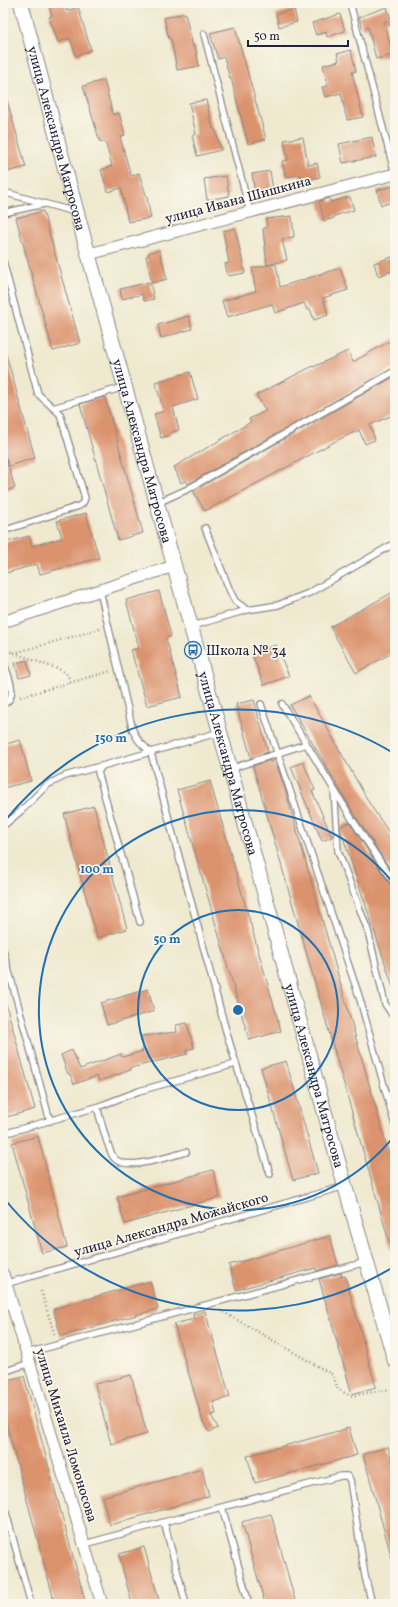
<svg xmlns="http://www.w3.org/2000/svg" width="398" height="1607" viewBox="0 0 398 1607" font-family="Vollkorn,serif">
<rect width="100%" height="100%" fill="#fbf7ec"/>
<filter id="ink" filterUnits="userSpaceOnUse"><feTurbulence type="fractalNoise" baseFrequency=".025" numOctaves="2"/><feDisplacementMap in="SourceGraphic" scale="8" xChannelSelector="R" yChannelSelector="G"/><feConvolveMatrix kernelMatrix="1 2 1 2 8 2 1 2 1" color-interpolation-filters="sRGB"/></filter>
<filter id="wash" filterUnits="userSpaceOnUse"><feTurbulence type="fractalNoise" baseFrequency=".012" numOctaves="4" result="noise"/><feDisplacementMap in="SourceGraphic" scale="16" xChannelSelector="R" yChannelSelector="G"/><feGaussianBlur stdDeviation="0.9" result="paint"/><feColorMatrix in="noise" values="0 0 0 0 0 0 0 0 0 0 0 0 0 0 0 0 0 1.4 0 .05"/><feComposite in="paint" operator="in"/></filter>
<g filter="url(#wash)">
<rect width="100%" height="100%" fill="#efe9cf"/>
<g id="blocks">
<path fill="#db936e" d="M 55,3 L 65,3 L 67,11 L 78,7 L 91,50 L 76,56 L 70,38 L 58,42 L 49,17 L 52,16 L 49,5 Z
M 387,7 L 391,20 L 384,22 L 393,55 L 376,59 L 368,27 L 363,29 L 359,17 Z
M 294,9 L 297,22 L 279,27 L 276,14 Z
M 185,13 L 193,47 L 195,46 L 199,66 L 177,70 L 171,39 L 169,39 L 164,18 Z
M 340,14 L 345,31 L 327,37 L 326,32 L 316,35 L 312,23 Z
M 235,27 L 266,139 L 248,144 L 231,78 L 230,79 L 224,57 L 218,59 L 210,33 Z
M 351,50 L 356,71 L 352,72 L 363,117 L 347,120 L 341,93 L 325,97 L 322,87 L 328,86 L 323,65 L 339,61 L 337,54 Z
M 104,80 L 113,115 L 119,113 L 125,135 L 120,137 L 131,176 L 139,173 L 147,198 L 151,218 L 128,222 L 121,188 L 108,192 L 101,170 L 112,166 L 105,141 L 100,142 L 83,86 Z
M 3,97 L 6,97 L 26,167 L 3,173 Z
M 206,100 L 213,129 L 215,129 L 221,150 L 197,156 L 192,135 L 196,134 L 189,103 Z
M 303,137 L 308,165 L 317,163 L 320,177 L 302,181 L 301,175 L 286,177 L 282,161 L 288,160 L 284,140 Z
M 372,137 L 376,157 L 343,163 L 339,144 Z
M 270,171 L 273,190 L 255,193 L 252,174 Z
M 226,176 L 229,196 L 207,200 L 204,179 Z
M 394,186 L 395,202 L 381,205 L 377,190 Z
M 350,197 L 354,210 L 334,216 L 334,218 L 324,221 L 319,201 L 329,198 L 330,202 Z
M 43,211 L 80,343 L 53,351 L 16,218 Z
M 292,216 L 294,237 L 282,239 L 287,260 L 267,265 L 263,229 L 267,227 L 266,219 Z
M 235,228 L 245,273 L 228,276 L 225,264 L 229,263 L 223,231 Z
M 159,250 L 167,279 L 152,283 L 146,256 L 149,255 L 148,253 Z
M 395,256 L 395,270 L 378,276 L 374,263 Z
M 276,264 L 280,287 L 340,268 L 348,290 L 323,298 L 328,315 L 314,320 L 310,309 L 307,310 L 304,303 L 275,313 L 272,304 L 227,317 L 222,301 L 256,291 L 252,268 Z
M 150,282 L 154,299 L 144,301 L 142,294 L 122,299 L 120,289 Z
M 189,316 L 192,329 L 161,338 L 158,325 Z
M 395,338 L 395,367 L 188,484 L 186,480 L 181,483 L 174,467 L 251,422 L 249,419 L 266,411 L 256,395 L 313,366 L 313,367 L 348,351 L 353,362 Z
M 6,354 L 35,458 L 8,466 L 3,447 L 3,355 Z
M 190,372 L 198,399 L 173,407 L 179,430 L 170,433 L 170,435 L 161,438 L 154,414 L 164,411 L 155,382 Z
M 395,376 L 395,414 L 370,425 L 375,440 L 365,444 L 359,430 L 336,441 L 205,511 L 193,491 Z
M 105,397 L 143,533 L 118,540 L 80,404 Z
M 3,458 L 6,458 L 15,488 L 3,492 Z
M 86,513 L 99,558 L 40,574 L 37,564 L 3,574 L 3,543 L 29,536 L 32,546 L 62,538 L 57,521 Z
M 159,591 L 171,636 L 166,638 L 182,697 L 147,706 L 131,650 L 139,648 L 126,600 Z
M 395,591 L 395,651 L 356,673 L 330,627 Z
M 276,645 L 289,676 L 264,685 L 252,654 Z
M 27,660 L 31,675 L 19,678 L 15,663 Z
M 309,696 L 371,806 L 395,841 L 395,876 L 356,817 L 290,705 Z
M 254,700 L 268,752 L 251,758 L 236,704 Z
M 20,740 L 31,781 L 3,788 L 3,745 Z
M 270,760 L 270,762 L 275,760 L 285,789 L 395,1175 L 395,1252 L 392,1252 L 253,766 Z
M 303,762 L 315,790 L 312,791 L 332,837 L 322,841 L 291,767 Z
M 210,781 L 281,1031 L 249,1040 L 177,790 Z
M 94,806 L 127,929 L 97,938 L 64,814 Z
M 349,822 L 391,886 L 395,888 L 395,987 L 393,987 L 341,831 L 341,826 Z
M 148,989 L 154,1011 L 107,1025 L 101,1003 Z
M 6,1004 L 35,1109 L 3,1118 L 3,1005 Z
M 187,1023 L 194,1048 L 186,1050 L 187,1054 L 130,1068 L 131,1070 L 99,1081 L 97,1076 L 74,1084 L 70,1074 L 68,1074 L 61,1055 L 72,1050 L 80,1069 L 121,1054 L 122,1057 L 143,1051 L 142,1036 L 177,1032 L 176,1025 Z
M 286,1061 L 318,1173 L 293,1180 L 261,1068 Z
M 38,1136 L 67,1247 L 42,1253 L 12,1143 Z
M 213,1170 L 220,1197 L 125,1224 L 117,1197 Z
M 330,1236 L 338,1265 L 317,1271 L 316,1268 L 236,1290 L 229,1265 Z
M 341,1273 L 342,1277 L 345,1276 L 376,1387 L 352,1394 L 319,1279 Z
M 150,1281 L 158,1309 L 61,1336 L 53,1309 Z
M 205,1311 L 230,1397 L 213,1402 L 216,1414 L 211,1415 L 218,1428 L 209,1432 L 203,1422 L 174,1324 L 194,1319 L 193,1315 Z
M 131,1375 L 147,1434 L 111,1444 L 95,1384 Z
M 24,1376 L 86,1604 L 55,1604 L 3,1411 L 3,1381 Z
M 349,1428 L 357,1455 L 255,1483 L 247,1456 Z
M 388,1447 L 395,1474 L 395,1558 L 392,1559 L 363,1454 Z
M 202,1469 L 209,1496 L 110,1525 L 102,1497 Z
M 271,1514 L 296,1604 L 265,1604 L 242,1522 Z
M 144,1547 L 160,1604 L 132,1604 L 119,1554 Z"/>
</g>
</g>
<g filter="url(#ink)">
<use href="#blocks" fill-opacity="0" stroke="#888685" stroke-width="1"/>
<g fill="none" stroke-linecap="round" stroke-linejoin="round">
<g stroke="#888685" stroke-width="8">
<path id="service" d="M 350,3 L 395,174
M 204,34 L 250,212
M 3,192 L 75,212
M 3,213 L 44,204
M 3,261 L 38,394 L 60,414 L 85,498 L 83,503 L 79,506 L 3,531
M 53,408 L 124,387
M 157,503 L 188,489 L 395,371
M 205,528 L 230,591 L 235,601 L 247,610
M 100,591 L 133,731 L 139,741 L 151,753 L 226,1031 L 270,1174
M 192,626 L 247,610 L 278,605 L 309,593 L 395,543
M 3,661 C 7,673 20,698 3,704
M 261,704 L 359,996 L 395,1125
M 282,704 L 352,819 L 395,884
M 230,769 L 306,744
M 334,789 L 338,851 L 368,931 L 385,1004 L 395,1019
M 3,826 L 21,811 L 47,785 L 65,776 L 101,766
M 140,922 L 98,772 L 102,766 L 220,732
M 3,950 L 50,1121
M 97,1107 C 101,1120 107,1148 114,1158 C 126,1172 171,1156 186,1152
M 3,1134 L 97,1107 L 139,1091 L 235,1064
M 5,1284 L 345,1186
M 27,1353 L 366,1262
M 3,1372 L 30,1363
M 3,1502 L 31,1604
M 222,1507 L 249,1604
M 164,1522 L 186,1604
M 85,1544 L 164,1522 L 341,1476 L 347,1476 L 350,1480 L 365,1576 L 372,1604"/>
</g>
<g stroke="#888685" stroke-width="13">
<path id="minor" d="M 89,254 L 395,174
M 3,622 L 174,566
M 3,1274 L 102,1604"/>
</g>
<g stroke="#888685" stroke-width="16">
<g id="tertiary">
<path id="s1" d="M 21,3 L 77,213 L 345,1186 L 395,1361"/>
</g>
</g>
<path stroke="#888685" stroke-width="2.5" stroke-dasharray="1 3" stroke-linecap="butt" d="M 3,649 L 61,670 L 68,675 L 70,682
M 14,653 L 100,629
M 20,697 L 111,671
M 41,1291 L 55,1336
M 220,1310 L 333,1375 L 338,1389 L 350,1396 L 390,1389"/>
<use href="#service" stroke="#fff" stroke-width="5.5"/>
<use href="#minor" stroke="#fff" stroke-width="11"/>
<use href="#tertiary" stroke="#fff" stroke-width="14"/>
</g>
</g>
<g fill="none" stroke="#1f6fb2" stroke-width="2">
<circle cx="238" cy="1010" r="100"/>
<path d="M395 1135A200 200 0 1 1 395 885"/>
<path d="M395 1266A300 300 0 0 1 3 1197M3 823A300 300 0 0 1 395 754"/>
</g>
<defs>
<g id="bus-ring" transform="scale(0.9)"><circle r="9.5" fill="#fbf7ec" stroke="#1f6fb2" stroke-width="1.5"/><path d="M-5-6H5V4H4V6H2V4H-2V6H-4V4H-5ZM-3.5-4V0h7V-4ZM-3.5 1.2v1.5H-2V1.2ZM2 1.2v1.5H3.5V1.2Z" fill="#1f6fb2"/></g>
</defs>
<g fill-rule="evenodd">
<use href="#bus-ring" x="193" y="650"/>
</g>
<g text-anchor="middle" stroke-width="3.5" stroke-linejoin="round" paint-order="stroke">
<g font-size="14" fill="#22223b" stroke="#fbf7ec">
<text dy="5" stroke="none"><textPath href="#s1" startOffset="140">улица Александра Матросова</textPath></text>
<text transform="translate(238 199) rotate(-15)" y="5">улица Ивана Шишкина</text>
<text dy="5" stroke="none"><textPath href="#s1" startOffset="464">улица Александра Матросова</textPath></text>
<text dy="5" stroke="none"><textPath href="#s1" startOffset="788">улица Александра Матросова</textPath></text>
<text dy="5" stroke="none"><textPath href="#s1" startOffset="1112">улица Александра Матросова</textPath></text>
<text transform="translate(171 1224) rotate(-16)" y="5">улица Александра Можайского</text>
<text transform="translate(67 1435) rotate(73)" y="5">улица Михаила Ломоносова</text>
</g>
<g font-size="14" fill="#22223b" stroke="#fbf7ec" text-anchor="start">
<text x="206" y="655">Школа № 34</text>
</g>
</g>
<circle cx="238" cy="1010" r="6" fill="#1f6fb2" stroke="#fbf7ec" stroke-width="2"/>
<g font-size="12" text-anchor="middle" font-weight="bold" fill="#1f6fb2" stroke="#fbf7ec" stroke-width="3.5" stroke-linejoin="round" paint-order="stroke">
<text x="111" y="742">150 m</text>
<text x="97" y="873">100 m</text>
<text x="167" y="943">50 m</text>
</g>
<rect width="398" height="1607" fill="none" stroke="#fbf7ec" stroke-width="16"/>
<path d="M248 40v6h100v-6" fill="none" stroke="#22223b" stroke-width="2"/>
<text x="254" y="40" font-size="12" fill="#22223b" stroke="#fbf7ec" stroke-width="3" paint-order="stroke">50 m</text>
</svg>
